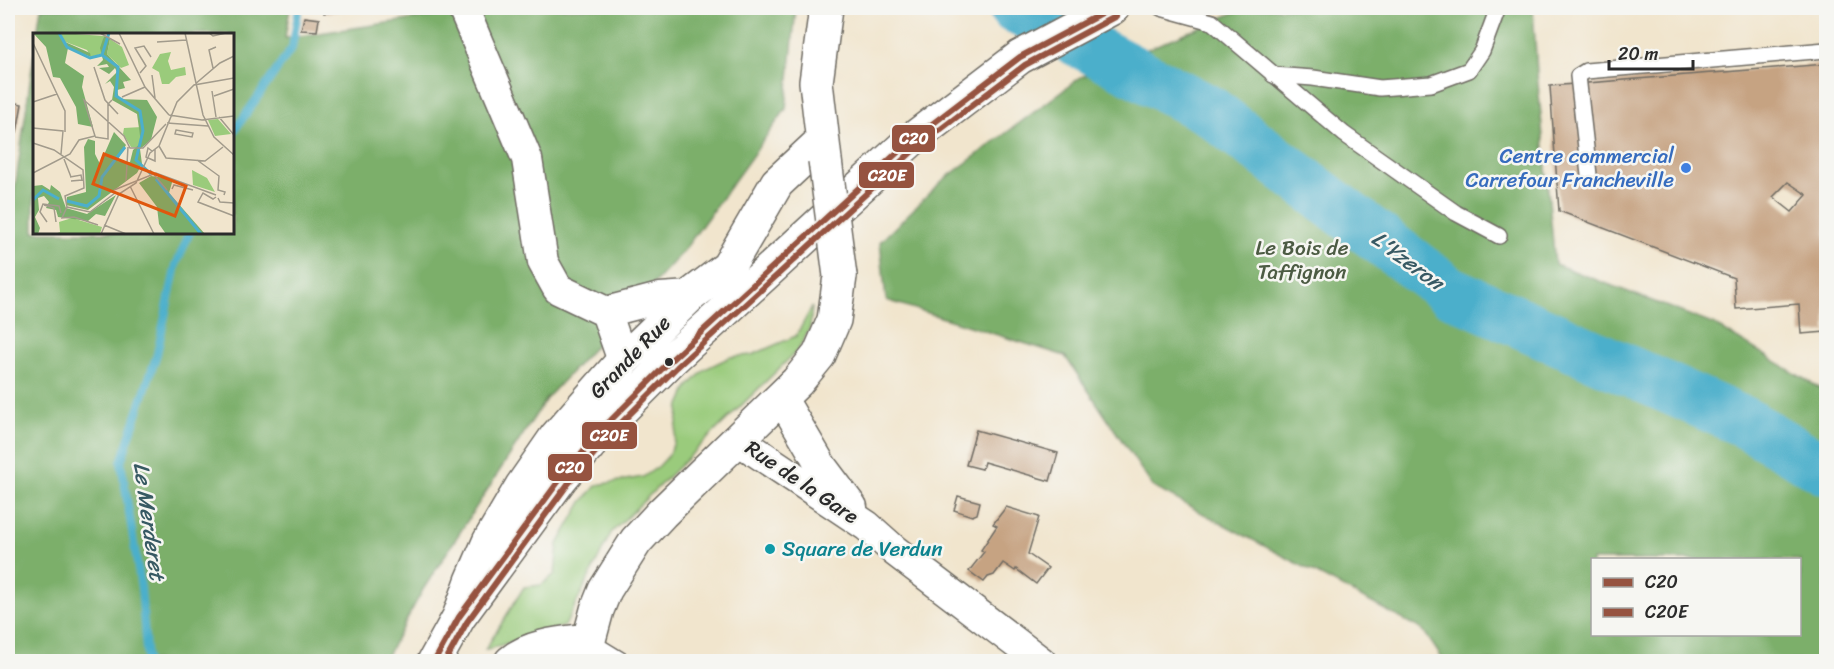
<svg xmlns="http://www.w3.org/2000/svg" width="1834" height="669" viewBox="0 0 1834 669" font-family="Sriracha,sans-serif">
<rect width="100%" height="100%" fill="#f6f6f2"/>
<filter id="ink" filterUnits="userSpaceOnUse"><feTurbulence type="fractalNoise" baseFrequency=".0167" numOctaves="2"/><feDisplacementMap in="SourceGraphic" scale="12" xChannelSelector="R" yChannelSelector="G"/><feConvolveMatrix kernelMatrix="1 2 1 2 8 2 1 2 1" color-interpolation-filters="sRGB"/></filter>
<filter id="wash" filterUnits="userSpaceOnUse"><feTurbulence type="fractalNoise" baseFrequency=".008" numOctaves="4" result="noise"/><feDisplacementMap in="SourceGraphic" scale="24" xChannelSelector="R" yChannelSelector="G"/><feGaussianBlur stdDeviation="1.35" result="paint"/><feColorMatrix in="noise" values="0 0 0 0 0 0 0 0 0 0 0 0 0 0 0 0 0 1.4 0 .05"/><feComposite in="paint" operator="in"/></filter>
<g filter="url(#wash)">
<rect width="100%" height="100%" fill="#f1e5cd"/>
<path fill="#9acb7b" stroke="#627b53" stroke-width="1.5" d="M 812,307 L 810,328 L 798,350 L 611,533 L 565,626 L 485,650 L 524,587 L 541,585 L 555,574 L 558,544 L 582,502 L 597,485 L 643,477 L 659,466 L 669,455 L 674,442 L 680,405 L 688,387 L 705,369 L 730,357 L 752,355 L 796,336 Z"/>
<path fill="#7baf6b" stroke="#536d4b" stroke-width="1.5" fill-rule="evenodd" d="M 41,8 L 290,8 L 285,38 L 490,8 L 796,8 L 786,109 L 682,253 L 546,399 L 424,588 L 384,661 L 8,661 L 8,237 L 34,54 L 34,232 L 232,232 L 232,34 L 37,34 Z
M 1245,8 L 1533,8 L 1537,73 L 1555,264 L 1715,325 L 1826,392 L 1826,661 L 1444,661 L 1423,630 L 1153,487 L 1065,356 L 886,300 L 880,242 L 942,181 L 1081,77 ZM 1592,560 L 1800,560 L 1800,634 L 1592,634 Z"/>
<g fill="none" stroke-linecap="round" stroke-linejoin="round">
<path stroke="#4cafcb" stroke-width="8" d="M 232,134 L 292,48 L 299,8
M 147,662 L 141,588 L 121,462 L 157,354 L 176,265 L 190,232"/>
<path stroke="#4cafcb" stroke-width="51" d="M 1014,8 L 1210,111 L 1449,291 L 1744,422 L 1826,470"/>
</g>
<g id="blocks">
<path fill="#c6a382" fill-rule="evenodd" d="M 324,8 L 355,8 L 355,9 L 324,13 Z
M 304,17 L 319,19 L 317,31 L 301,30 Z
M 1826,64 L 1826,332 L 1801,334 L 1799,304 L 1736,309 L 1734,278 L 1559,211 L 1550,86 ZM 1788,182 L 1807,195 L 1792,212 L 1773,197 Z
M 8,101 L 22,104 L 17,132 L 8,130 Z
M 976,430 L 1058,453 L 1050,481 L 984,462 L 982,469 L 966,465 Z
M 958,496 L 980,502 L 977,514 L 972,516 L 954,510 Z
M 1006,507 L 1039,517 L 1028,554 L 1048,568 L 1036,584 L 1016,569 L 1015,571 L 1003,563 L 994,575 L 988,577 L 984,582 L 969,571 L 984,552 L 981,550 L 997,526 L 993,524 Z"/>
</g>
</g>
<g filter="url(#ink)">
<use href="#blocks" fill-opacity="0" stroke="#706c64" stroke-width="1.5"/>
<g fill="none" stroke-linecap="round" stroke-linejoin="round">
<g stroke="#706c64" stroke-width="18">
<path id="service" d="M 1161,8 L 1212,22 L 1344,134 L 1456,213 L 1499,236
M 1273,75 L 1313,78 L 1380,88 L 1431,84 L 1469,70 L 1482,51 L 1498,8
M 1589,175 L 1578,76 L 1586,71 L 1826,50
M 588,640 L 624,662"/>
</g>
<g stroke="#706c64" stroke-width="33">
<path id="minor" d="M 463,8 L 527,159 L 543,262 L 558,289 L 606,312 L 660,298 L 690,296
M 606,312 L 623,361
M 781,397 L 822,467 L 852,507
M 737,439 L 867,526 L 895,551 L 1041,662"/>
</g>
<g stroke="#706c64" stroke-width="36">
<path id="tertiary" d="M 825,160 L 816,82 L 826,8
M 459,617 L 561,478 L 609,422 L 671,360 L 910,141 L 1020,57 L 1112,8
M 434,662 L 459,617 L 472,581 L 489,542 L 522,486 L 556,437 L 623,361 L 690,296 L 728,267 L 777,183 L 822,141
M 511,662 C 531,645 563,643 588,640
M 583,662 L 597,610 L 605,590 L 636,541 L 662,513 L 797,382 L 819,355 L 834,320 L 840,276"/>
</g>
<use href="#service" stroke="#fff" stroke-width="15"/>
<use href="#minor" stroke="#fff" stroke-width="30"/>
<use href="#tertiary" stroke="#fff" stroke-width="33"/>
<g stroke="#706c64" stroke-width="36" stroke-linecap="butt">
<path id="tertiary-bridge" d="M 825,160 L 840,276"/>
</g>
<use href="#tertiary-bridge" stroke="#fff" stroke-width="33"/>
<g stroke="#f6f6f2" stroke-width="10">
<path id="bus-1" d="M 434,662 L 459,617 L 561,478 L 609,422 L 671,360 L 910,141 L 1020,57 L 1112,8"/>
</g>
<g stroke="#f6f6f2" stroke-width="10">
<path id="bus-2" d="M 445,662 L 467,622 L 568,484 L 616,428 L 677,367 L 916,148 L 1025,65 L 1116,16"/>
</g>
<use href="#bus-1" stroke="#965340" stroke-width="6"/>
<use href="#bus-2" stroke="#965340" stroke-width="6"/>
</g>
</g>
<circle fill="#3f7fe0" stroke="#f6f6f2" stroke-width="2" cx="1686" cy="168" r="6"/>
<circle fill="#2b2b2b" stroke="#f6f6f2" stroke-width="2" cx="669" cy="362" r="5"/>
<circle fill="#0f9aa8" stroke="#f6f6f2" stroke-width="2" cx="770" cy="549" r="6"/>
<g text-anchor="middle" stroke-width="5" stroke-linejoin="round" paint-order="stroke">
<g font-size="21" fill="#366cbe" stroke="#f6f6f2" text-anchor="end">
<text x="1674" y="163">Centre commercial<tspan x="1674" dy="24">Carrefour Francheville</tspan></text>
</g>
<g font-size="21" fill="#4c5b43" stroke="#f6f6f2">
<text x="1302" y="255">Le Bois de<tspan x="1302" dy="24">Taffignon</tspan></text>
</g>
<g font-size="21" fill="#2b2b2b" stroke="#f6f6f2">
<text transform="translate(630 357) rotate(-46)" y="7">Grande Rue</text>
<text transform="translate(802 482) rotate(34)" y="7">Rue de la Gare</text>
</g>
<g font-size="21" fill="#0d838f" stroke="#f6f6f2" text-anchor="start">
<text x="782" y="556">Square de Verdun</text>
</g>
<g font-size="22" font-style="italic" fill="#375963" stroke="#f6f6f2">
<text transform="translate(1408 260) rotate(37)" y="8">L'Yzeron</text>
<text transform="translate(150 521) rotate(82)" y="8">Le Merderet</text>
</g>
</g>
<g transform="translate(33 33)">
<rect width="201" height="201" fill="#f1e5cd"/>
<path d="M 28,0 L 71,3 L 68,21 L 58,24 L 54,17 L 30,8 ZM 77,6 L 89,14 L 96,32 L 88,35 L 74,21 ZM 138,19 L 135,28 L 138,37 L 152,34 L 153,42 L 143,44 L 136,51 L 129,51 L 126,39 L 119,35 L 127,21 ZM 185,86 L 198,101 L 182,103 L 175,87 ZM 109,94 L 108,110 L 104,115 L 98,114 L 90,101 L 91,95 ZM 159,137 L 174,145 L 182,159 L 160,152 ZM 39,185 L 69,194 L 67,201 L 22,201 L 27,199 L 26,189 Z" fill="#9acb7b"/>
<path d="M 0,0 L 25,0 L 30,8 L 57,20 L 58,24 L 35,15 L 32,30 L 51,43 L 49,54 L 60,94 L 45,91 L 43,74 L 27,45 L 20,44 L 13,14 ZM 71,3 L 77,6 L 74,21 L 98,47 L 90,49 L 92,55 L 84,57 L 86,66 L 114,67 L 124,84 L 118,107 L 107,116 L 109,131 L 104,140 L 55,177 L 33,172 L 34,164 L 53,159 L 51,114 L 55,106 L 62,108 L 62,121 L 67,131 L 81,99 L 93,112 L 84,128 L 97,129 L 100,117 L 108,110 L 104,81 L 79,67 L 81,54 L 77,48 L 72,51 L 84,39 L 82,35 L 76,41 L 66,35 L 76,34 L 74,31 L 64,33 L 70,27 L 67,15 ZM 118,143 L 140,146 L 136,160 L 172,201 L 133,201 L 126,191 L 124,174 L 106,150 ZM 9,152 L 17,157 L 18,152 L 27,159 L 33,175 L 54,181 L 83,162 L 72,183 L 63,181 L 55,188 L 25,184 L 23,177 L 13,175 L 16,169 L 11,163 L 5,165 L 6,177 L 2,184 L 7,195 L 5,201 L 0,201 L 0,153 Z" fill="#7baf6b"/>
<path fill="none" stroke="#4cafcb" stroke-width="3" d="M 26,0 L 34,14 L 57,25 L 69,22 L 85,34 L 83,63 L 107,78 L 110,98 L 103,127 L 118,141M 69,22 L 76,0M 123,146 L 168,201M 0,167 L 10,157 L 26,166M 34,168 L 54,173 L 66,163 L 69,144 L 92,114"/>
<path fill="none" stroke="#a29b8c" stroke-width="1.5" d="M 67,0 L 87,11M 86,0 L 112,54 L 136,82M 152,0 L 170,82 L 181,104 L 201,122M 176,0 L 180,3 L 193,0M 124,9 L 153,7M 0,10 L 32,78 L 32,99M 61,34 L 72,67 L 85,81M 180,35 L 176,17 L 183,14M 107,40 L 113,33 L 102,15 L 111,13 L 118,24M 119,42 L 122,65M 161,52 L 187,30 L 201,23M 179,58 L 183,84M 181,63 L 201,56M 89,64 L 112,54M 0,69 L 24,61M 136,82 L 169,87 L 201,83M 186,84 L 201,102M 134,90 L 175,93M 0,95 L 30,98 L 28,121M 143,97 L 160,100 L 159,104 L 142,101 ZM 62,104 L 75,106 L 75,71 L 79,67M 0,110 L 21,117 L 50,137 L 51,155 L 32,163 L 34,174 L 57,179 L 82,160M 126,113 L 133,125 L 172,128 L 190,114M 119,118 L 115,115 L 113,124 L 122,128 L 122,116M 31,126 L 38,144M 164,127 L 186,143 L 185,157 L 192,159 L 191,162M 117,137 L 134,157M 0,140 L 37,121 L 46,107 L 62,103 L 51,67 L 91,103 L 97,115 L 110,115 L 133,91M 37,144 L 48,142 L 49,147 L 38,148M 93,148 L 95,114M 97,153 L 121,201M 139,156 L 141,152 L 160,157M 81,157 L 123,140 L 183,162M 183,164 L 180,166 L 170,160 L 165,169 L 201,183M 185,165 L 187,169 L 201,170M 11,172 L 21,175 L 23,189M 34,174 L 29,185 L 41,184 L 65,192M 14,189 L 7,179 L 10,171 L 26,173 L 28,180M 71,192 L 93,201M 68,201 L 86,161 L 103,150 L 117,120 L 126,113 L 144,69 L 161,52 L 201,45"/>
<path fill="#df570e" fill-opacity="0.15" stroke="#df570e" stroke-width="3" d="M 71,121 L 153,153 L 142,183 L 60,151 Z"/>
<rect width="201" height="201" fill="none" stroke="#2b2b2b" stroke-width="3"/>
</g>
<g stroke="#f6f6f2" stroke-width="2">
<rect x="891" y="124" width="45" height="29" rx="6" fill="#965340"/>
<rect x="858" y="161" width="57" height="28" rx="6" fill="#965340"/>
<rect x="581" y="421" width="57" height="29" rx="6" fill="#965340"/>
<rect x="547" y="453" width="46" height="29" rx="6" fill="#965340"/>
</g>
<g font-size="16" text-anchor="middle" font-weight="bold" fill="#fff">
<text x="914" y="144">C20</text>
<text x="887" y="181">C20E</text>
<text x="609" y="441">C20E</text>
<text x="570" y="473">C20</text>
</g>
<rect width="1834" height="669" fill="none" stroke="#f6f6f2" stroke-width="30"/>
<rect x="1591" y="558" width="210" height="78" fill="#f6f6f2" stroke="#a5a5a2" stroke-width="1.5"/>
<rect x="1603" y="578" width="30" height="9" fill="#965340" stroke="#a5a5a2" stroke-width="1.5"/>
<text x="1645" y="588" font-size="18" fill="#2b2b2b">C20</text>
<rect x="1603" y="608" width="30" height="9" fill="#965340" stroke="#a5a5a2" stroke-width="1.5"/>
<text x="1645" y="618" font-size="18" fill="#2b2b2b">C20E</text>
<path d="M1609 60v9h84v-9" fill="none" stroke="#2b2b2b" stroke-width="3"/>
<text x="1618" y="60" font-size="18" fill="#2b2b2b" stroke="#f6f6f2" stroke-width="4.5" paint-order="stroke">20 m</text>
</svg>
